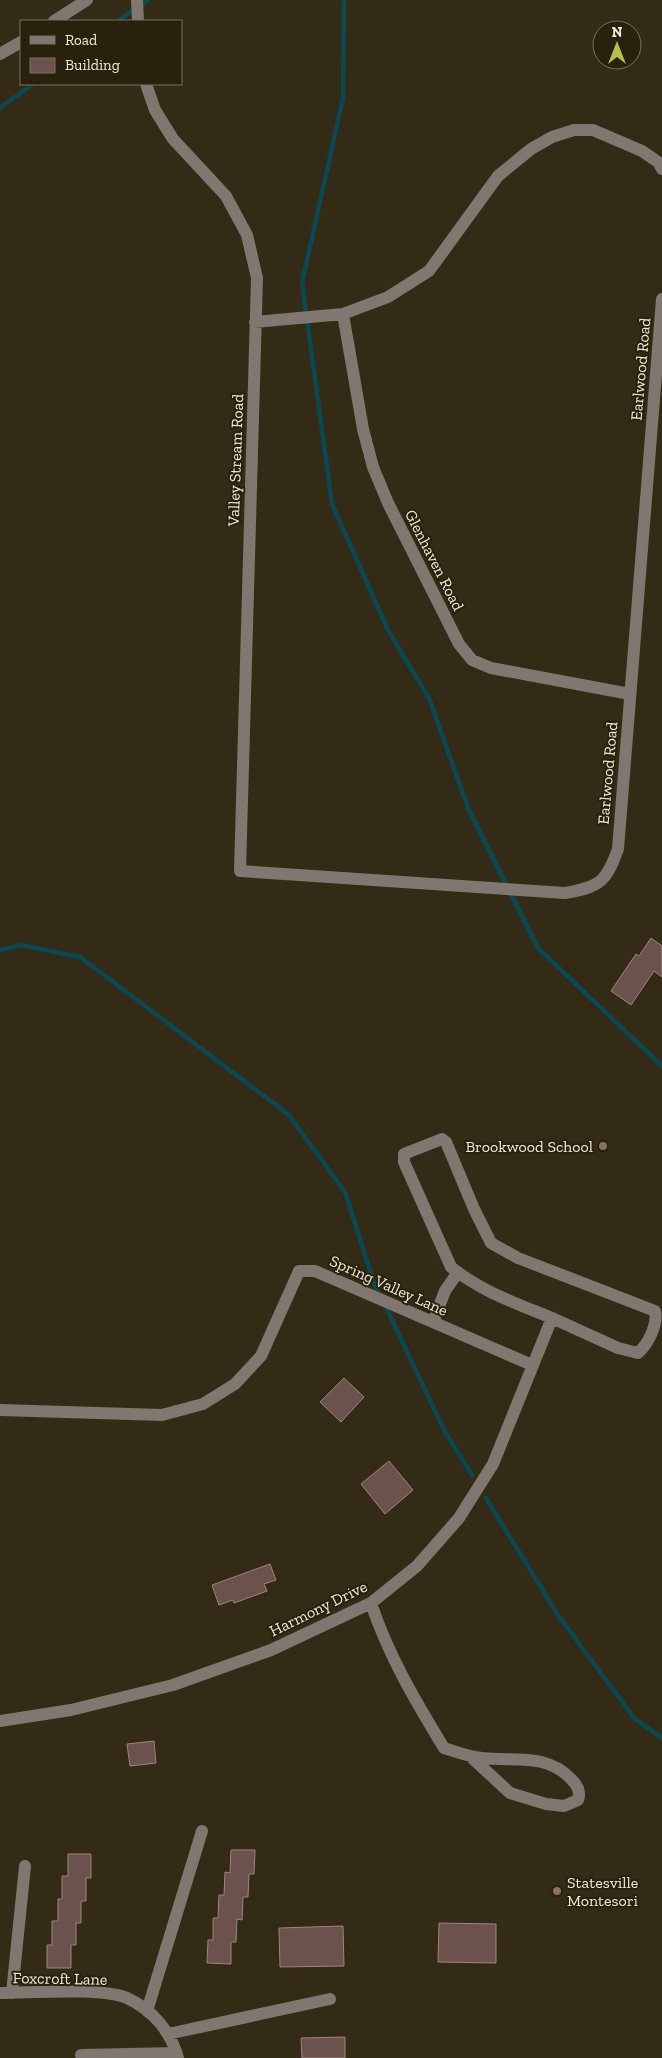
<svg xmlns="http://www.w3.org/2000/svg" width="662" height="2058" viewBox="0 0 662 2058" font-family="'Zilla Slab',serif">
<rect width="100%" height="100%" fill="#332b16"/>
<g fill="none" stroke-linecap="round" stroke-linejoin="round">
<path stroke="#0a4954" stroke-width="4.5" d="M 344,0 L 343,98 L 302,283 L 332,504 L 388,630 L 429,698 L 468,808 L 538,948 L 662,1066
M 118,21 L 148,0
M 0,108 L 33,84
M 0,950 L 21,945 L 80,957 L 288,1114 L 345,1192 L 374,1283 L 380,1296
M 384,1303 L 445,1432 L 472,1475
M 486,1498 L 558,1615 L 635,1719 L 662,1738"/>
</g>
<path fill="#6c524c" stroke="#a0847e" d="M 651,938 L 662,946 L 662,977 L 654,971 L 631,1005 L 611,991 L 636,954 L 639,956 Z
M 344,1378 L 364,1397 L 341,1422 L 320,1402 Z
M 389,1461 L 413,1490 L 385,1514 L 361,1484 Z
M 270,1564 L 276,1580 L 264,1584 L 267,1591 L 234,1603 L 233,1600 L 219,1605 L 212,1585 Z
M 154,1741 L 156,1763 L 130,1766 L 127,1744 Z
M 231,1850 L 255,1850 L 254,1874 L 249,1874 L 248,1897 L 243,1897 L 242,1920 L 237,1919 L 236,1942 L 231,1942 L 231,1964 L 207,1963 L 208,1940 L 213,1940 L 213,1918 L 218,1918 L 219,1895 L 224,1895 L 225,1872 L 230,1873 Z
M 68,1854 L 91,1854 L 91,1878 L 86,1878 L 86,1901 L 81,1901 L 81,1923 L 76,1923 L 76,1945 L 71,1945 L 71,1968 L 47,1968 L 47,1945 L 52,1945 L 52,1921 L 58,1921 L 58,1899 L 62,1899 L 62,1876 L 68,1876 Z
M 439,1923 L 496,1924 L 496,1963 L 438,1962 Z
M 343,1926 L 344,1966 L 280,1967 L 279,1928 Z
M 345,2037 L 345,2058 L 302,2058 L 301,2038 Z"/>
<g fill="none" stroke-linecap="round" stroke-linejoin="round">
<path stroke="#817670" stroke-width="12" d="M 137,0 L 138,21
M 54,21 L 87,0
M 0,54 L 21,42
M 146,84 L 155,110 L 173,139 L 226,196 L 247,235 L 257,278 L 240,871 L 565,893 C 600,887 606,882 618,849 L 662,299
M 343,314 L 363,429 L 373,467 L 388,503 L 459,644 L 472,660 L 491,668 L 630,694
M 255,322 L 343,314 L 388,297 L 429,271 L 498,176 L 531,149 L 552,137 L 574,130 L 593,130 L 642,151 L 658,162 L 662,169
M 433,1322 L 445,1291 L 458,1272
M 0,1410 L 162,1415 L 203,1404 L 235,1384 L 261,1356 L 299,1271 L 315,1271 L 532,1365
M 371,1603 C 388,1655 416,1702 444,1748 C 457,1752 469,1757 482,1758 C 513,1762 547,1752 572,1780 C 578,1786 581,1792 578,1800 L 564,1806 L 546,1804 L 510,1793 L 470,1756
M 0,1721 L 71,1710 L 173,1685 L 271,1650 L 371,1603 L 417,1566 L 459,1518 L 493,1464 L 552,1318 L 618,1348 L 638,1353 C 648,1344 658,1325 655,1311 L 518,1258 L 491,1243 L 474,1209 L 446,1142 L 442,1139 L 404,1154 L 404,1162 L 451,1267 C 480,1291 518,1304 552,1318
M 0,1993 C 31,1993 101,1987 127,1998 C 153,2010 171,2032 178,2058
M 12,1993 L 25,1866
M 147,2011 L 202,1831
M 168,2034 L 330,1999
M 81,2055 L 176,2053"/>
</g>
<g fill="#8d6e63" stroke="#29210c" stroke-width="2">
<circle cx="603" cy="1146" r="5"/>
<circle cx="557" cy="1891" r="5"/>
</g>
<g text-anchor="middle" stroke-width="4" stroke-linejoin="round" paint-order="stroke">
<g font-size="16" fill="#efeadd" stroke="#29210c">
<text transform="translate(640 369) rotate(-85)" y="6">Earlwood Road</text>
<text transform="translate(235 460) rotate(-88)" y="6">Valley Stream Road</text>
<text transform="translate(435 560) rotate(63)" y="6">Glenhaven Road</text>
<text transform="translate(607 773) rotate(-85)" y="6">Earlwood Road</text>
<text transform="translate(389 1285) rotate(24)" y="6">Spring Valley Lane</text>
<text transform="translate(318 1608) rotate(-26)" y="6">Harmony Drive</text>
<text transform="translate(60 1978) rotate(1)" y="6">Foxcroft Lane</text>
</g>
<g font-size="16" fill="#efeadd" stroke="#29210c" text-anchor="end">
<text x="593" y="1152">Brookwood School</text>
<text x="567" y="1888" text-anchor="start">Statesville<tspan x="567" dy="18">Montesori</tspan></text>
</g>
</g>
<rect x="20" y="20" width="162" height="65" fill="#29210c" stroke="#787160"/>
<rect x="30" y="36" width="25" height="8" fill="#817670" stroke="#787160"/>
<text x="65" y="45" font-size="15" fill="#efeadd">Road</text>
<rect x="30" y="58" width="25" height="15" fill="#6c524c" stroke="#787160"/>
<text x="65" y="70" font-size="15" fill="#efeadd">Building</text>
<g transform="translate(617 45)"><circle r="24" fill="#29210c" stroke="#787160"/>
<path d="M0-4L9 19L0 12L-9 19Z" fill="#b5c249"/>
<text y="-8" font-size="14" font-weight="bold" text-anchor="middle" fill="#efeadd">N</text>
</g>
</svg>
